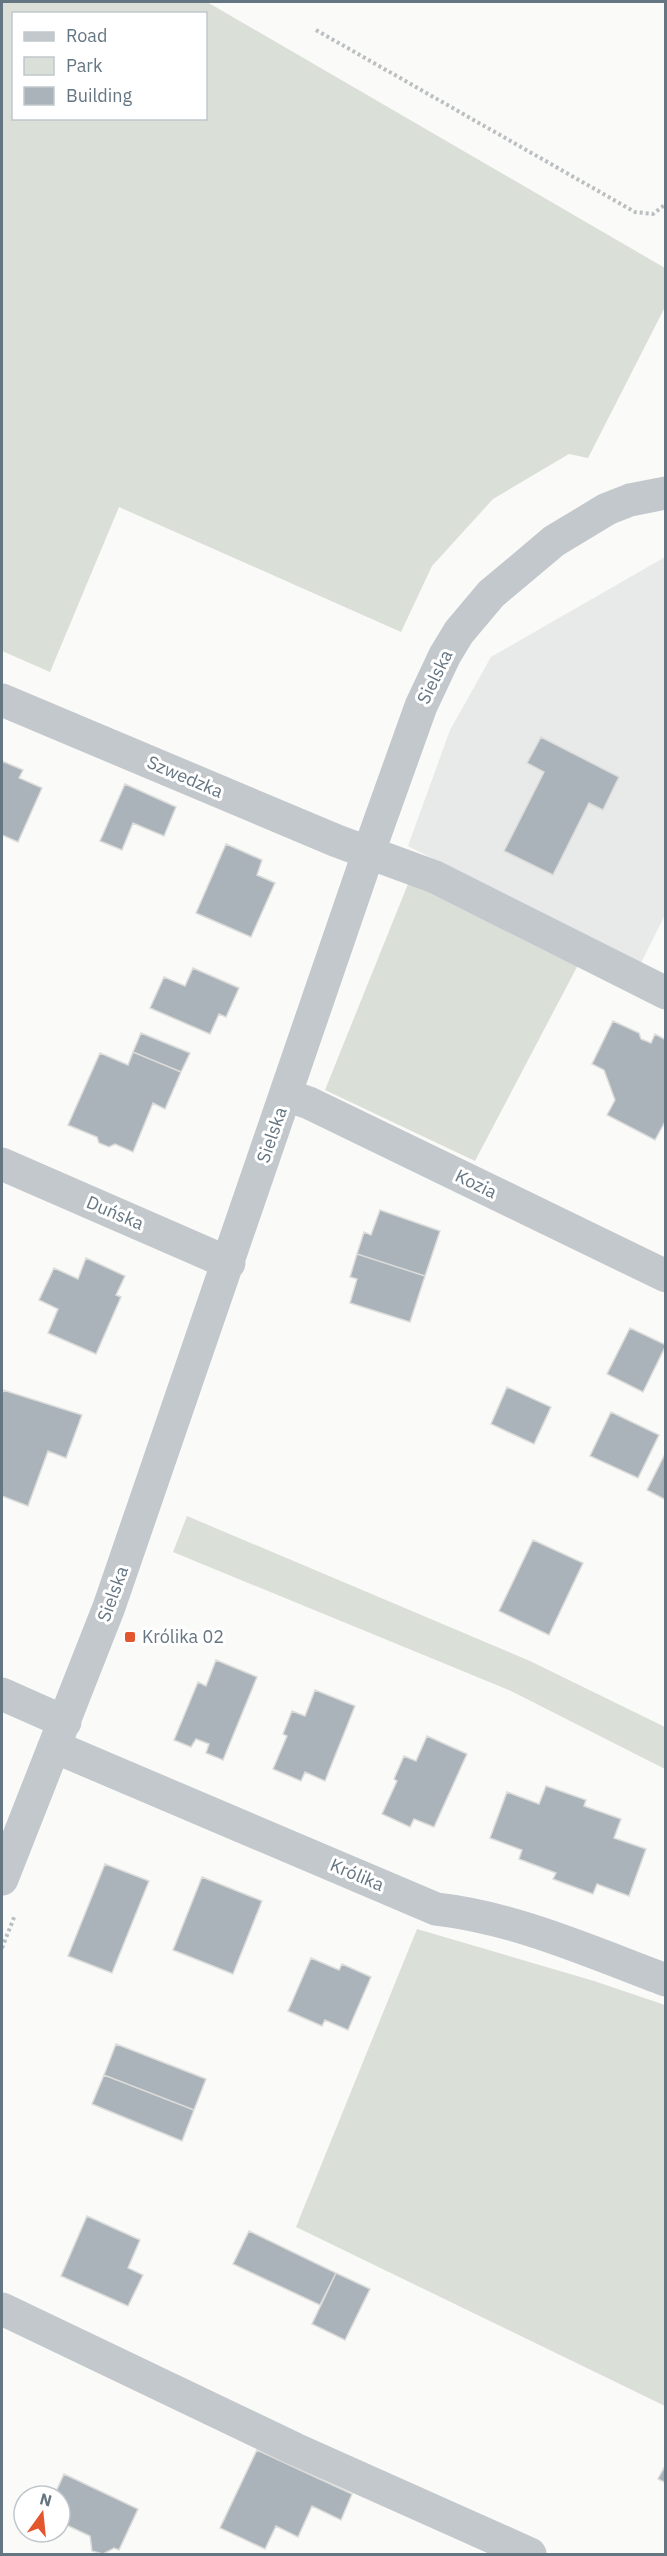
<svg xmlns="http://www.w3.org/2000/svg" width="667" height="2556" viewBox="0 0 667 2556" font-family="'IBM Plex Sans',sans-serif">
<rect width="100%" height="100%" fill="#fafaf8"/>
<path fill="#e8e9e9" d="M 665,557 L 665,915 L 640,965 L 408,846 L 450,730 L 491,657 Z"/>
<path fill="#dadfd7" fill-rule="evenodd" d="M 2,2 L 207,2 L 665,268 L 665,307 L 588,458 L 569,454 L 493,499 L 432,566 L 401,632 L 119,507 L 50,672 L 2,651 ZM 14,14 L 206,14 L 206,118 L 14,118 Z
M 408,884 L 426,887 L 578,965 L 475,1161 L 325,1090 Z
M 187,1516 L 530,1661 L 665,1727 L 665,1769 L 511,1691 L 173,1552 Z
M 417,1929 L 594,1981 L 665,2005 L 665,2406 L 296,2227 Z"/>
<path fill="#aab3b9" stroke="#dcdcda" stroke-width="1.5" d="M 541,737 L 619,777 L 603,810 L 589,803 L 553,875 L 504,851 L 544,772 L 527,763 Z
M 2,761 L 23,770 L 19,778 L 42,788 L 18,842 L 2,835 Z
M 125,784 L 176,807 L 164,836 L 133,823 L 122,850 L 100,841 Z
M 226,844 L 262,860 L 257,875 L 275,883 L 251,937 L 196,913 Z
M 193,968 L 239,988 L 226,1017 L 219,1014 L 210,1034 L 150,1008 L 164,977 L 185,986 Z
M 613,1021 L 639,1033 L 641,1039 L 651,1043 L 655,1034 L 666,1040 L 666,1120 L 655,1140 L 607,1115 L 615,1100 L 604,1070 L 592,1064 Z
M 141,1033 L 190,1053 L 181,1072 L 133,1052 Z
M 133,1052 L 181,1072 L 165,1109 L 153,1103 L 133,1152 L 115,1144 L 109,1147 L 99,1143 L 97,1137 L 68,1125 L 100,1053 L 128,1065 Z
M 380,1210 L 440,1231 L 425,1276 L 357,1254 L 364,1232 L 371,1235 Z
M 357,1254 L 425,1276 L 410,1322 L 350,1303 L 357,1279 L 350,1277 Z
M 86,1258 L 125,1276 L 116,1295 L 121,1297 L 96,1354 L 48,1333 L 58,1309 L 39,1300 L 54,1268 L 78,1279 Z
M 630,1328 L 666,1345 L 643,1392 L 607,1374 Z
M 507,1387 L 551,1407 L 534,1444 L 491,1424 Z
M 3,1390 L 82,1415 L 66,1458 L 48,1451 L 28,1506 L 2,1496 L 2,1395 Z
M 611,1412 L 659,1435 L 638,1478 L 590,1456 Z
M 664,1456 L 666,1456 L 666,1500 L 647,1490 Z
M 533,1540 L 583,1563 L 549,1635 L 499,1611 Z
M 216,1660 L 257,1677 L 223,1760 L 206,1753 L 209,1744 L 196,1739 L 191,1747 L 174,1740 L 198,1682 L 206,1686 Z
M 315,1690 L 355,1706 L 325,1781 L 305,1772 L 301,1781 L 273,1769 L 287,1736 L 283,1734 L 292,1711 L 305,1716 Z
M 427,1736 L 467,1754 L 434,1827 L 414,1819 L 410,1827 L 382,1814 L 397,1781 L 394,1779 L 404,1756 L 416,1761 Z
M 546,1786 L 586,1800 L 584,1806 L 621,1819 L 614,1838 L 646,1849 L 629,1896 L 597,1884 L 593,1894 L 553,1879 L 556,1873 L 519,1859 L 522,1850 L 490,1838 L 507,1792 L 539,1804 Z
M 105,1864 L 149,1881 L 112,1973 L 68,1956 Z
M 202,1877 L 262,1901 L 233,1974 L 173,1950 Z
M 311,1958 L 339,1970 L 342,1964 L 371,1977 L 348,2030 L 325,2020 L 322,2026 L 288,2011 Z
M 116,2044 L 206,2079 L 194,2110 L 104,2075 Z
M 104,2075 L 194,2110 L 182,2141 L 92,2104 Z
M 87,2216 L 140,2240 L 128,2268 L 143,2275 L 128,2306 L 61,2276 Z
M 249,2231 L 336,2273 L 320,2305 L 233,2264 Z
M 336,2273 L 370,2289 L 345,2340 L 312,2324 Z
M 257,2450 L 352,2494 L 341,2520 L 312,2506 L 298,2537 L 276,2526 L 265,2549 L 220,2528 Z
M 666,2464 L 666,2483 L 658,2479 Z
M 64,2474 L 138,2509 L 119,2550 L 114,2548 L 103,2554 L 92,2551 L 90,2536 L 60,2522 L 60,2496 L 54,2496 Z"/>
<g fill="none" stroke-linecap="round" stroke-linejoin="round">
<path stroke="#bbbfc2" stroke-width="4" stroke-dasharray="3 3" stroke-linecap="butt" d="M 316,30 L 635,212 L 653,214 L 666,204
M 2,1948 L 15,1915"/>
<path stroke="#c3c8cc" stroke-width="33" d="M 2,700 L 337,841 L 435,877 L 666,993
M 286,1095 L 309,1103 L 666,1276
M 2,1164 L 229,1263
M 2,1694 L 65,1722
M 55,1747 L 436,1909 C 516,1918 591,1952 666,1980
M 2,1879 L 109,1607 L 368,854 L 421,706 L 445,655 L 459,632 L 491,594 L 554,541 L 607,509 L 630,500 L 666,493
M 2,2309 L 295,2449 L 530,2554"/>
</g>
<rect fill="#e4572e" stroke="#fff" stroke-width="2" x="124" y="1631" width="12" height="12" rx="3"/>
<g text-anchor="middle" stroke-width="6" stroke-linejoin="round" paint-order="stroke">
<g font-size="18" fill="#657683" stroke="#fff">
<text transform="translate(435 677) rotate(-64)" y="6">Sielska</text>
<text transform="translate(185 777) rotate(23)" y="6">Szwedzka</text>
<text transform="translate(272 1135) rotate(-71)" y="6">Sielska</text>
<text transform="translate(476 1184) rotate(26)" y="6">Kozia</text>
<text transform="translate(115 1213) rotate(23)" y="6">Duńska</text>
<text transform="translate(113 1594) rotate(-70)" y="6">Sielska</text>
<text transform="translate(357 1875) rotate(23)" y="6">Królika</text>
</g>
<g font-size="18" fill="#657683" stroke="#fff" text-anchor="start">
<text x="142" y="1643">Królika 02</text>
</g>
</g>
<rect width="667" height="2556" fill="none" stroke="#657683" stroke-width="6"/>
<rect x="12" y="12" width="195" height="108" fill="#ffffff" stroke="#c1c8cd" stroke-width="1.5"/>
<rect x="24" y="32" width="30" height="9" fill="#c3c8cc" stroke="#c1c8cd" stroke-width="1.5"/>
<text x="66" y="42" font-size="18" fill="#657683">Road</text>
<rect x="24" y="57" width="30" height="18" fill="#dadfd7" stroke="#c1c8cd" stroke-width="1.5"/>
<text x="66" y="72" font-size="18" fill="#657683">Park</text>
<rect x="24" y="87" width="30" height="18" fill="#aab3b9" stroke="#c1c8cd" stroke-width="1.5"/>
<text x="66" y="102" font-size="18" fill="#657683">Building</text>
<g transform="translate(42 2514) rotate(15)"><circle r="28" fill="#ffffff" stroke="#c1c8cd" stroke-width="1.5"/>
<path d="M0-4.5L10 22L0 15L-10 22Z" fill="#e4572e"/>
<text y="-9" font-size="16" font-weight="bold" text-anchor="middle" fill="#657683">N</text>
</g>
</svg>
